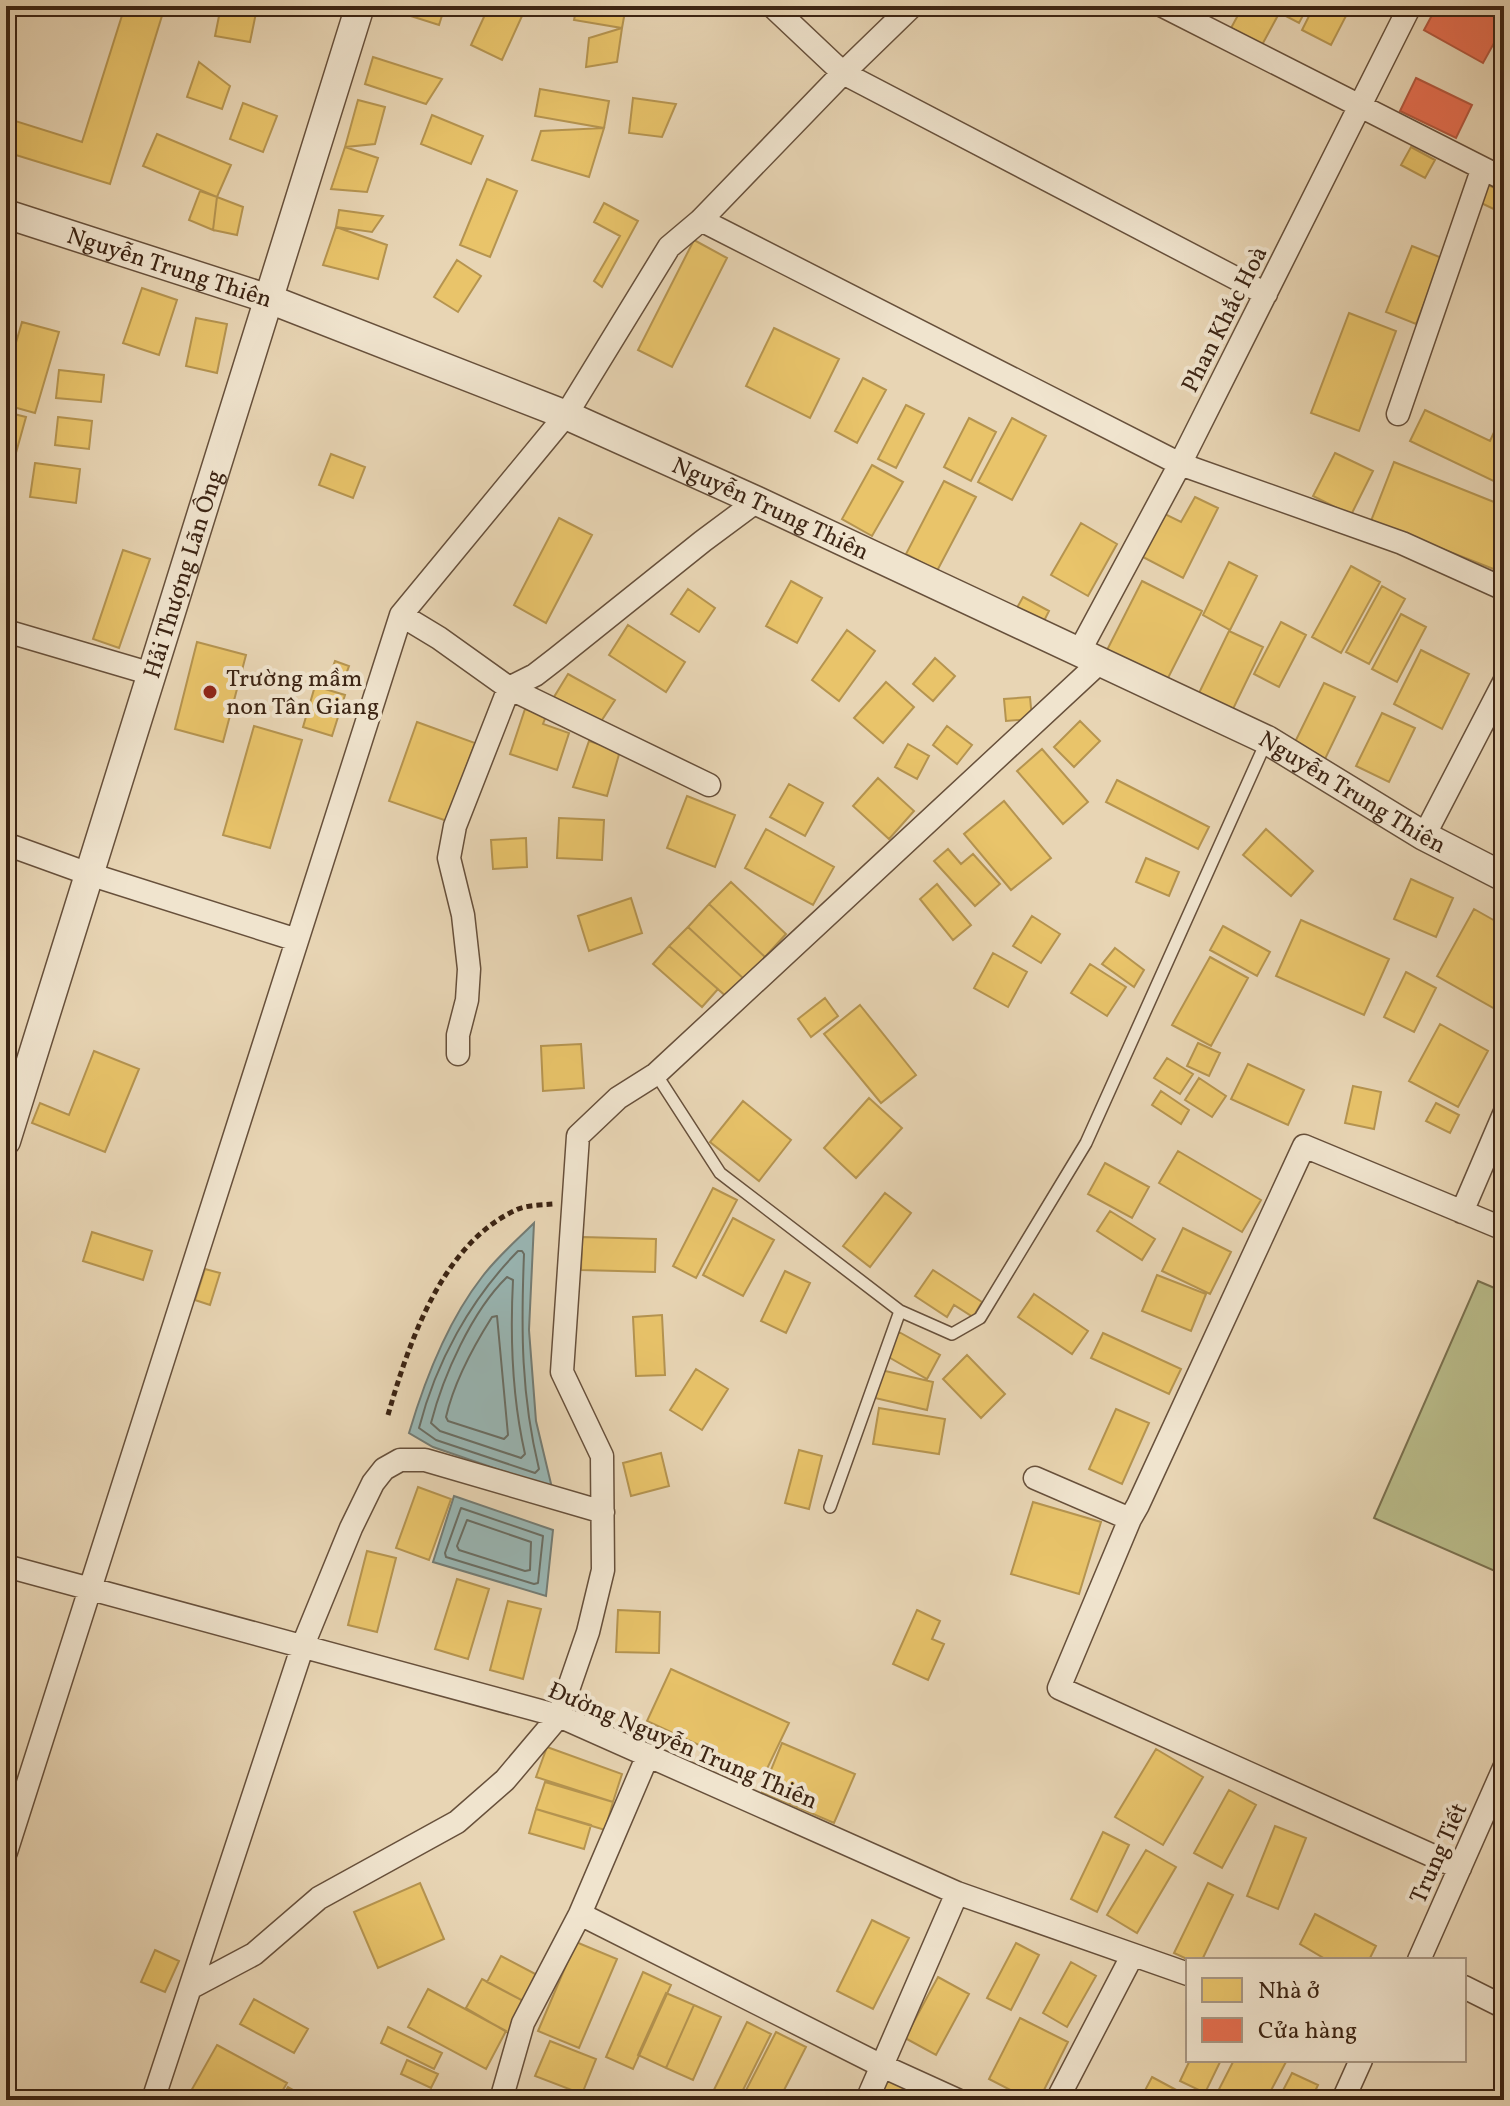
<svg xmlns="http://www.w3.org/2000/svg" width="1510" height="2106" viewBox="0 0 1510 2106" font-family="Vollkorn,serif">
<rect width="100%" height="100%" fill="#e8d5b4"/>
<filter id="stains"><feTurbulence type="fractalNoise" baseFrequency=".0025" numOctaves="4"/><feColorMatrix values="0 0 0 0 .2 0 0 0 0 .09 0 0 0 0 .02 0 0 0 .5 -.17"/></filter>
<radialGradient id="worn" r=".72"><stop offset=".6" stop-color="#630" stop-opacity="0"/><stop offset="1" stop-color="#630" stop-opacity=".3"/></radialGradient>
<path fill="#b9bc8a" stroke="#7a704e" stroke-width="2" d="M 1478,1281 L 1504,1292 L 1504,1575 L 1374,1518 Z"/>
<path fill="#99b7b5" stroke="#747c74" stroke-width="2" d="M 534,1223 L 529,1330 L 536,1421 L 552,1488 L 433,1447 L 409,1433 C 425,1379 447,1322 482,1277 C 497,1257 517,1240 534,1223 Z
M 454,1496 L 553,1530 L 546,1596 L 433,1562 Z"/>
<path fill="#e9c46a" stroke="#b59450" stroke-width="2" d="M 125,6 L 165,6 L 110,184 L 6,152 L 6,118 L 82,142 Z
M 221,6 L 257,8 L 250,42 L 215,36 Z
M 393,6 L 445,6 L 439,25 L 392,10 Z
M 489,6 L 500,6 L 522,16 L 502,60 L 471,45 Z
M 577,6 L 626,6 L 622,28 L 574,20 Z
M 1243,6 L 1283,6 L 1262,45 L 1231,28 Z
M 1287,6 L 1308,6 L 1299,23 L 1282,14 Z
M 1314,6 L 1332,6 L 1347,14 L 1331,45 L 1302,30 Z
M 622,28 L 617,62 L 586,67 L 589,38 Z
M 373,57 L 442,79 L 426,104 L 365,84 Z
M 199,62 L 230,86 L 222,109 L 187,97 Z
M 540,89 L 609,101 L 604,128 L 535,116 Z
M 633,98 L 676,104 L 662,137 L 629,133 Z
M 358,100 L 385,107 L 375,144 L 345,147 Z
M 243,103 L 277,116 L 263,152 L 230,139 Z
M 432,115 L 483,136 L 471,164 L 421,144 Z
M 604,128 L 589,177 L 532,160 L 541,131 Z
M 157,134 L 231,165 L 217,197 L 143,166 Z
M 345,147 L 378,158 L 367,192 L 331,189 Z
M 1411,147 L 1435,160 L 1425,178 L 1401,165 Z
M 487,179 L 517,191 L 490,257 L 460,245 Z
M 1488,185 L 1504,192 L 1502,213 L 1479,202 Z
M 200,191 L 217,197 L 213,230 L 189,220 Z
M 217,197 L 243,207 L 237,235 L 213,230 Z
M 604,203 L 638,221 L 602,287 L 594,281 L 620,236 L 594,222 Z
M 339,210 L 383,216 L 372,232 L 336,227 Z
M 336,227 L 387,245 L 378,279 L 323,265 Z
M 694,240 L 727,258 L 672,367 L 638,350 Z
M 1412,246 L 1442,258 L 1416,324 L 1386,312 Z
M 457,260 L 481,276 L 458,312 L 434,297 Z
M 142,288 L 177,300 L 159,355 L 123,343 Z
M 1349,313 L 1396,331 L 1359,431 L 1311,413 Z
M 196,318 L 227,324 L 217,373 L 186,366 Z
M 22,322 L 59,332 L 35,413 L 6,405 L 6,377 Z
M 774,328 L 839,359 L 810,418 L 746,386 Z
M 59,370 L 104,375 L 101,402 L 56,398 Z
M 863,378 L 886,390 L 857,443 L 835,431 Z
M 906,405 L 924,414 L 896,468 L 878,459 Z
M 1425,410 L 1490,441 L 1501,417 L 1504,418 L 1504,486 L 1410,441 Z
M 6,412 L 26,417 L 14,460 L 6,458 Z
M 58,417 L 92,421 L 89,449 L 55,445 Z
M 969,418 L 996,432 L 971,481 L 944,467 Z
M 1012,418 L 1046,436 L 1012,500 L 978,482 Z
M 1335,453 L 1373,471 L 1351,515 L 1313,496 Z
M 331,454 L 365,467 L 353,498 L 319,485 Z
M 6,458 L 14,460 L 6,487 Z
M 1394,462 L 1504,506 L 1504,549 L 1496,570 L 1371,521 Z
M 35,463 L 80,469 L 76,503 L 30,497 Z
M 872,465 L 903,482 L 872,536 L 842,519 Z
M 944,481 L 976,497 L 937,571 L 906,554 Z
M 1195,497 L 1218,508 L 1183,578 L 1141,556 L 1163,513 L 1181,522 Z
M 559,518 L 592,535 L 546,623 L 514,605 Z
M 1081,523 L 1117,544 L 1088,596 L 1051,575 Z
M 123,550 L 150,559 L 119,648 L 93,639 Z
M 1229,562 L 1257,576 L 1230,630 L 1203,615 Z
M 1351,566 L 1380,582 L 1341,653 L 1312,637 Z
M 791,581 L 822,598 L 797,643 L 766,626 Z
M 1142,581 L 1202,611 L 1167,680 L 1107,650 Z
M 1382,586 L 1405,599 L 1369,664 L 1346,652 Z
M 688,589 L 715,608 L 699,632 L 671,614 Z
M 1023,597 L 1049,611 L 1041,627 L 1014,613 Z
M 1401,614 L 1426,627 L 1397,682 L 1372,669 Z
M 1281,622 L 1306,635 L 1279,687 L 1254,674 Z
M 628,625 L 685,662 L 666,692 L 609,655 Z
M 847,630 L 875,651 L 839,701 L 812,680 Z
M 1229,631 L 1263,647 L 1233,709 L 1199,693 Z
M 197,642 L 246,655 L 223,742 L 175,729 Z
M 1421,650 L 1469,674 L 1442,729 L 1394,704 Z
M 935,658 L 955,676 L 933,701 L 913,684 Z
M 335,661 L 349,666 L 341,688 L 327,683 Z
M 568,674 L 615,700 L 600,723 L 554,697 Z
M 886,682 L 914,707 L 883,743 L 854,718 Z
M 1324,683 L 1355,697 L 1325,759 L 1294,744 Z
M 315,686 L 345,695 L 332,736 L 303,727 Z
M 1030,697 L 1032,719 L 1006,721 L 1004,699 Z
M 525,709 L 546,716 L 543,724 L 569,733 L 557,770 L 510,754 Z
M 1382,713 L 1415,728 L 1389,782 L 1356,766 Z
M 1080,721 L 1100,741 L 1074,767 L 1054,747 Z
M 417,722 L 475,743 L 447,821 L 389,801 Z
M 254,726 L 302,740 L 270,848 L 223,835 Z
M 947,726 L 972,745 L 957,764 L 933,745 Z
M 589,741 L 620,751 L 607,796 L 573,787 Z
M 908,744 L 929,756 L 917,779 L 895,767 Z
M 1042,749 L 1088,802 L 1063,824 L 1017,771 Z
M 878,778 L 914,811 L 889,839 L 853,806 Z
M 1117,780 L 1209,827 L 1198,849 L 1106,802 Z
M 789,784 L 823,803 L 805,836 L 770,817 Z
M 687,796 L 735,815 L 715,867 L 667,848 Z
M 1004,801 L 1051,858 L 1011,890 L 964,834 Z
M 559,818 L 604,820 L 602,860 L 557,858 Z
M 766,829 L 834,867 L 813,905 L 745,868 Z
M 1266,829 L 1313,871 L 1291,896 L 1243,855 Z
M 526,838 L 527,867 L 493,869 L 491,840 Z
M 948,849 L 961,864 L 973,854 L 1000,884 L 975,906 L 934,861 Z
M 1146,858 L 1179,872 L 1169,896 L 1136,882 Z
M 1411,879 L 1453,898 L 1436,937 L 1394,919 Z
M 731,882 L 786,934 L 765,957 L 709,904 Z
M 937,884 L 971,925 L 953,940 L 920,899 Z
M 631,898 L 642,933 L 589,951 L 578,916 Z
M 709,904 L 765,957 L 745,980 L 688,927 Z
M 1474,909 L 1504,926 L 1504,1014 L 1437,976 Z
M 1032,916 L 1060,934 L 1041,963 L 1013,946 Z
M 1301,920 L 1389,959 L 1364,1015 L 1276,976 Z
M 1223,926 L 1270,952 L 1257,976 L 1210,950 Z
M 688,927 L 745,980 L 728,998 L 669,946 Z
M 669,946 L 718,989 L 702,1007 L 653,964 Z
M 1115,948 L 1144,970 L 1134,987 L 1102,964 Z
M 993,953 L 1027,972 L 1008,1007 L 974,988 Z
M 1210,957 L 1248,978 L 1211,1046 L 1172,1025 Z
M 1090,964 L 1126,987 L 1107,1016 L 1071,993 Z
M 1406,972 L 1436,988 L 1414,1032 L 1384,1017 Z
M 825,998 L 838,1016 L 811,1037 L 798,1019 Z
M 860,1005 L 916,1075 L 881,1103 L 824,1034 Z
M 1440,1024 L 1488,1051 L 1458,1107 L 1409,1081 Z
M 1198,1043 L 1220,1053 L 1209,1076 L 1187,1066 Z
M 581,1044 L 584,1088 L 543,1091 L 541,1046 Z
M 94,1051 L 139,1069 L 105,1152 L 32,1123 L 40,1103 L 69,1115 Z
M 1167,1058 L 1193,1074 L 1180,1094 L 1154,1078 Z
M 1248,1064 L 1304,1090 L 1288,1125 L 1231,1099 Z
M 1199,1078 L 1226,1096 L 1212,1117 L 1185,1100 Z
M 1353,1086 L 1381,1092 L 1374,1129 L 1345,1123 Z
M 1161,1091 L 1189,1110 L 1181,1124 L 1152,1105 Z
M 869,1098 L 902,1128 L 856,1178 L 824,1148 Z
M 743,1101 L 791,1140 L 759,1181 L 710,1142 Z
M 1436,1103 L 1459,1115 L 1450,1133 L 1426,1121 Z
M 1178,1151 L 1261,1200 L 1242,1232 L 1159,1183 Z
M 1105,1163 L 1149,1187 L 1132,1218 L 1088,1194 Z
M 713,1188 L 737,1200 L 696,1278 L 673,1266 Z
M 885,1193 L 911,1213 L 870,1267 L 843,1246 Z
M 1110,1211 L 1155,1239 L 1142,1260 L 1097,1231 Z
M 733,1218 L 774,1240 L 743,1296 L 703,1275 Z
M 1183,1228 L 1231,1252 L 1210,1294 L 1162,1271 Z
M 92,1232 L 152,1251 L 143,1280 L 83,1261 Z
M 582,1237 L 656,1239 L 655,1272 L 581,1270 Z
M 205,1269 L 220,1273 L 210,1305 L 195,1300 Z
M 933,1270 L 982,1302 L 973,1317 L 954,1305 L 947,1317 L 915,1296 Z
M 785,1271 L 810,1283 L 786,1333 L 761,1321 Z
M 1157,1275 L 1206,1294 L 1191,1331 L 1142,1311 Z
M 1034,1294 L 1088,1331 L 1072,1354 L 1018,1317 Z
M 662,1315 L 665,1375 L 636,1376 L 633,1317 Z
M 899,1332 L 940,1355 L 927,1379 L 885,1355 Z
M 1103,1333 L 1181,1369 L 1169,1394 L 1091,1358 Z
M 967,1355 L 1005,1394 L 981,1418 L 943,1379 Z
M 696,1369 L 728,1389 L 702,1430 L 670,1410 Z
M 881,1370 L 933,1382 L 927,1410 L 875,1398 Z
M 879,1408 L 945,1419 L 939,1454 L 873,1444 Z
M 1116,1409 L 1149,1423 L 1122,1484 L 1089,1469 Z
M 799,1450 L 822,1456 L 809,1509 L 785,1503 Z
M 661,1453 L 669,1486 L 631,1496 L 623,1463 Z
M 418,1487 L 451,1499 L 429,1560 L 396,1548 Z
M 1033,1502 L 1101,1522 L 1079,1594 L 1011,1574 Z
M 6,1503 L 14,1505 L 6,1530 Z
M 367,1551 L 396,1558 L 377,1632 L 348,1625 Z
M 457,1579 L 489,1589 L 468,1659 L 435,1649 Z
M 508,1601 L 541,1609 L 523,1679 L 490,1670 Z
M 618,1610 L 660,1612 L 659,1653 L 616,1652 Z
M 917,1610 L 940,1621 L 932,1639 L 944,1644 L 928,1680 L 893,1664 Z
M 671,1669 L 789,1723 L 764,1775 L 647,1721 Z
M 782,1743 L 855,1774 L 834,1823 L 762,1792 Z
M 547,1747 L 622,1774 L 613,1802 L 536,1777 Z
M 1156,1749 L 1203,1777 L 1163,1845 L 1115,1817 Z
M 545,1782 L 613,1802 L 605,1830 L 536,1809 Z
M 1229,1790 L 1256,1805 L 1222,1868 L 1194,1853 Z
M 536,1809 L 591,1825 L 584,1849 L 529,1833 Z
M 1275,1826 L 1306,1838 L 1278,1909 L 1247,1896 Z
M 1103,1832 L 1129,1845 L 1097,1912 L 1071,1899 Z
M 1146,1850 L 1176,1867 L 1137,1933 L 1107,1915 Z
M 420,1883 L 444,1939 L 378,1968 L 354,1912 Z
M 1208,1883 L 1233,1895 L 1202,1960 L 1189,1960 L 1174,1953 Z
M 1315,1914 L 1376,1946 L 1369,1960 L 1327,1960 L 1300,1944 Z
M 872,1920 L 909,1938 L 873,2009 L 837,1991 Z
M 576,1942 L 617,1959 L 579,2048 L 538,2031 Z
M 1016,1943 L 1039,1955 L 1011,2010 L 987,1998 Z
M 155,1950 L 179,1961 L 165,1992 L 141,1982 Z
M 501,1956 L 541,1977 L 527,2003 L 487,1982 Z
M 1071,1962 L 1096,1976 L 1067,2027 L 1043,2013 Z
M 643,1972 L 671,1985 L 633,2069 L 606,2057 Z
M 938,1977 L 969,1994 L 936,2055 L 905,2038 Z
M 482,1979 L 527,2003 L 510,2034 L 466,2008 Z
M 428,1989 L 506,2031 L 486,2069 L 408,2027 Z
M 666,1993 L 694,2005 L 666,2068 L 638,2055 Z
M 254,1999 L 308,2029 L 294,2053 L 240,2024 Z
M 694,2005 L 721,2017 L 693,2080 L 666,2068 Z
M 1020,2018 L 1068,2042 L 1039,2100 L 1030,2100 L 989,2079 Z
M 747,2022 L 771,2034 L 738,2100 L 709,2100 Z
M 388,2027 L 442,2053 L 434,2069 L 381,2043 Z
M 776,2032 L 806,2047 L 779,2100 L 741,2100 Z
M 550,2041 L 596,2059 L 582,2094 L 535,2076 Z
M 217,2045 L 287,2083 L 277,2100 L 208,2100 L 191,2091 Z
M 407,2060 L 438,2074 L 431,2088 L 401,2074 Z
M 1190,2060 L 1221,2060 L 1205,2093 L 1180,2081 Z
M 1234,2060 L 1287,2060 L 1266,2100 L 1216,2100 L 1214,2099 Z
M 1292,2073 L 1318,2085 L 1311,2100 L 1278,2100 Z
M 1152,2077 L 1195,2100 L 1140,2100 Z
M 888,2078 L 914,2090 L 910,2100 L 879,2100 Z
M 288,2087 L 311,2100 L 280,2100 Z"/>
<path fill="#e76f51" stroke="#b4583e" stroke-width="2" d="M 1437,6 L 1504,6 L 1504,25 L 1483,63 L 1424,30 Z
M 1416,78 L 1472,105 L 1456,138 L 1400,111 Z"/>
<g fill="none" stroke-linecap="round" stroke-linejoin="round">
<path stroke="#6a6e64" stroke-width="2" d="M 518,1251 L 522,1251 L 524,1254 C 521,1330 521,1395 539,1469 L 535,1473 L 436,1440 L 419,1428 C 436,1362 470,1300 518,1251 Z
M 507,1277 L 513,1280 C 510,1338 512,1397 525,1454 L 521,1458 L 440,1431 L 431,1423 C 443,1376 472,1311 507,1277 Z
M 497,1316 L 508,1435 L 504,1439 L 448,1421 L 446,1417 C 454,1382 473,1347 492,1317 Z
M 461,1508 L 543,1536 L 538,1583 L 534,1584 L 446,1557 L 445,1553 Z
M 467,1520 L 531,1542 L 530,1570 L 525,1571 L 459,1550 L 457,1546 Z"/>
<g stroke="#67503b" stroke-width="14">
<path id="service" d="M 656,1074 L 720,1173 L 900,1311 L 952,1334 L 980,1318 L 1086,1143 L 1267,740
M 830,1507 L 900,1311"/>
</g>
<g stroke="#67503b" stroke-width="25">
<path id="minor" d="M 772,6 L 843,73 L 1266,294
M 1163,6 L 1504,179
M 701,220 L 1180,464 L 1402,543 L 1504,589
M 1398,414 L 1482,170
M 401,615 L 439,638 L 509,688 L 709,785
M 6,631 L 152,674
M 1079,652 L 1180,464 L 1410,6
M 1424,836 L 1504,682
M 6,844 L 89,874 L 297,940
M 458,1054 L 458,1035 L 467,1000 L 469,969 L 463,915 L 449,858 L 455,826 L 509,688 L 535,675 L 557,658 L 703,541 L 757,501
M 1462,1212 L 1504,1114
M 1035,1478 L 1130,1519
M 6,1566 L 559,1716 L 957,1893 L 1188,1974
M 6,1852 L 401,615 L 566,415 L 669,247 L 701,220 L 843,73 L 912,6
M 1460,1868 L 1059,1688 L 1130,1519 L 1138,1505 L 1304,1146 L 1504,1229
M 580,1914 L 880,2065 L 957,2100
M 1419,1960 L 1504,1768
M 1464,1987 L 1504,2007
M 190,1988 L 254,1954 L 319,1898 L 457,1822 L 505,1780 L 559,1716 L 588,1632 L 603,1570 L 602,1456 L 562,1372 L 578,1136 L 618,1098 L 656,1074 L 1100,662
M 153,2100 L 303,1645 L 351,1528 L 373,1483 L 384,1469 L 400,1460 L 425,1460 L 603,1512
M 501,2100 L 523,2023 L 580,1914 L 648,1755
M 867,2100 L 957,1893
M 1057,2100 L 1132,1956
M 1343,2100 L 1361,2060"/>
</g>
<g stroke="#67503b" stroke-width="31">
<g id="tertiary">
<path id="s1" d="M 6,214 L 269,299 L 566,415 L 757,501 L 1267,740 L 1424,836 L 1504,877"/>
<path id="s2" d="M 6,1141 L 360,6"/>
</g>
</g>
<path stroke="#3c2413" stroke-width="5" stroke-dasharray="6 4" stroke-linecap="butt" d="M 388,1415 C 409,1342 442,1244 516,1210 C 526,1205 541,1205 553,1204"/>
<use href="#service" stroke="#f0e4ce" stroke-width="11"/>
<use href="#minor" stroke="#f0e4ce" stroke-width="22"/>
<use href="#tertiary" stroke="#f0e4ce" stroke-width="28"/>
</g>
<circle fill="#8f2418" stroke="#f0e4ce" stroke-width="3" cx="210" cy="692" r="8"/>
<g text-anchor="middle" stroke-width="8" stroke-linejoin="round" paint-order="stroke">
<g font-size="24" fill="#3c2413" stroke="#f0e4ce">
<text dy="8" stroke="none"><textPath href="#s1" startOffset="172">Nguyễn Trung Thiên</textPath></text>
<text transform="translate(1224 319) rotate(-63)" y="8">Phan Khắc Hoà</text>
<text dy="8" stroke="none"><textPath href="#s1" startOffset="820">Nguyễn Trung Thiên</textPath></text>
<text dy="8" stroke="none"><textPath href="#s2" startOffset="594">Hải Thượng Lãn Ông</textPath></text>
<text dy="8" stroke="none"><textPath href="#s1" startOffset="1468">Nguyễn Trung Thiên</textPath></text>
<text transform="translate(683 1745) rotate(23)" y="8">Đường Nguyễn Trung Thiên</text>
<text transform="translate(1438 1853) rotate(-66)" y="8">Trung Tiết</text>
</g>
<g font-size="24" fill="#3c2413" stroke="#f0e4ce" text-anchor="start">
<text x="226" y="686">Trường mầm<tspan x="226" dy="28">non Tân Giang</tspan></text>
</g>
</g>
<rect width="1510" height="2106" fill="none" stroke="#e8d5b4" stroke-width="32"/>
<rect x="8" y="8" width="1494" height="2090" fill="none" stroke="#3c2413" stroke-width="4"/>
<rect x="16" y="16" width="1478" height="2074" fill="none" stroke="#3c2413" stroke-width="2"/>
<rect x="1186" y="1958" width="280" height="104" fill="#f0e4ce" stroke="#a89783" stroke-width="2"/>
<rect x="1202" y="1978" width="40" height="24" fill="#e9c46a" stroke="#a89783" stroke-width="2"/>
<text x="1258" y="1998" font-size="24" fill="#3c2413">Nhà ở</text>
<rect x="1202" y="2018" width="40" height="24" fill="#e76f51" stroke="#a89783" stroke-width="2"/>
<text x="1258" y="2038" font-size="24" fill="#3c2413">Cửa hàng</text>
<rect width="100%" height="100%" filter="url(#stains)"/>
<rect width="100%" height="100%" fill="url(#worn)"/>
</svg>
